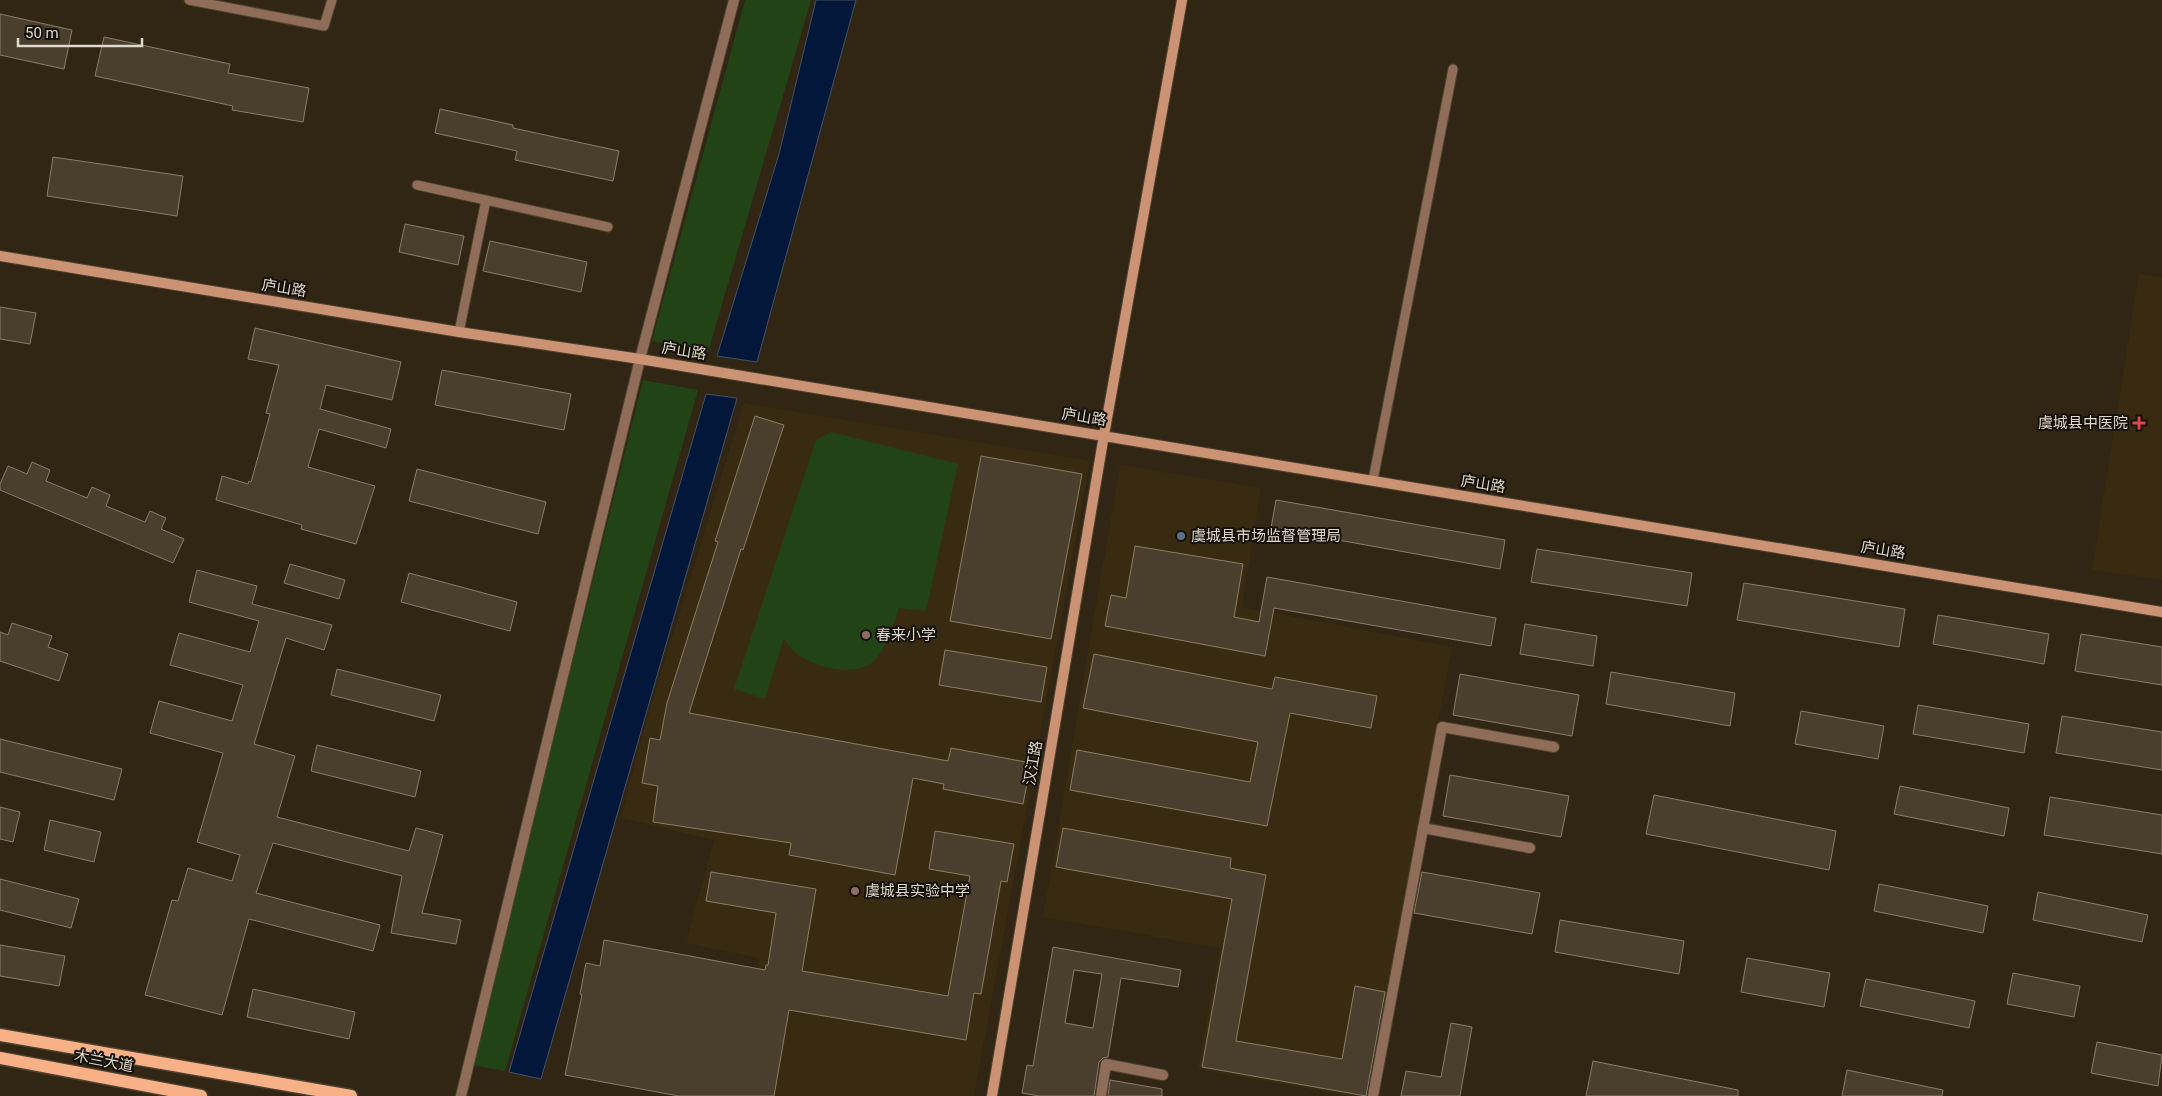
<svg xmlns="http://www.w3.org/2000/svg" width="2162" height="1096" viewBox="0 0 2162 1096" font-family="Roboto,'Noto Sans SC',sans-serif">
<rect width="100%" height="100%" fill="#312614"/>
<path fill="#392b12" d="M 2139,274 L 2162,277 L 2162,580 L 2092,570 Z
M 744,403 L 1090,461 L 974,1096 L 739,1096 L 759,958 L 686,943 L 714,840 L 621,818 L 644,729 Z
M 1120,465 L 1261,488 L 1242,607 L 1452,647 L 1405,897 L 1371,1096 L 1350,1096 L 1198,1069 L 1220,948 L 1043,917 Z"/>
<path fill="#224315" d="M 745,0 L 811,0 L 708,352 L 652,341 Z
M 643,380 L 698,390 L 505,1071 L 472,1065 Z
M 831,432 L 958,464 L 926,611 L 899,608 C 893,625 888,645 875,660 C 854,682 794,664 784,638 L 765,699 L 734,689 L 816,440 Z"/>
<path fill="#021739" stroke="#445165" d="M 816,0 L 856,0 L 757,362 L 717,356 L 779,154 Z
M 706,394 L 737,398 L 541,1079 L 509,1072 Z"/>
<path fill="#4a3f2c" stroke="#8a7d69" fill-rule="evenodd" d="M 0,14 L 72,30 L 64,69 L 0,55 Z
M 104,37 L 230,64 L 228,73 L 309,88 L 303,122 L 232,110 L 233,106 L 95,76 Z
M 440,109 L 513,125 L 513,128 L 619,151 L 613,181 L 515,160 L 517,151 L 435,133 Z
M 53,157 L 183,176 L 177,216 L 47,196 Z
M 405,224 L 464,236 L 458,265 L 399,252 Z
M 490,241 L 587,262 L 581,292 L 483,271 Z
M 0,307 L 36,313 L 30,344 L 0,339 Z
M 255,328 L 401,362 L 392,400 L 326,385 L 320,409 L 391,429 L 386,448 L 319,429 L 308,467 L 375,486 L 356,544 L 301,529 L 302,525 L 216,500 L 222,476 L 248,484 L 249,481 L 251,482 L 270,414 L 266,413 L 279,365 L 248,359 Z
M 442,370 L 571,394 L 564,430 L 435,405 Z
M 755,416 L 784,425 L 743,550 L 741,549 L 689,713 L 948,761 L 951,748 L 1031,763 L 1023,804 L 943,789 L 944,784 L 913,778 L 895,875 L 789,855 L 791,843 L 653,822 L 658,786 L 642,783 L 650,738 L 660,740 L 667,703 L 718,542 L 715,541 Z
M 981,456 L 1082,474 L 1051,639 L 950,621 Z
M 32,462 L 50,470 L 46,481 L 87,498 L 92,487 L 110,495 L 106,506 L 145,522 L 150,511 L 166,518 L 161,529 L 184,539 L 173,563 L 0,490 L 0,484 L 8,466 L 27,474 Z
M 417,469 L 546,502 L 538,534 L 409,501 Z
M 1276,500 L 1505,540 L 1500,569 L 1271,528 Z
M 1135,546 L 1243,564 L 1234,617 L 1259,622 L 1267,577 L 1496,618 L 1491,646 L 1274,608 L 1265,656 L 1105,626 L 1111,595 L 1126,598 Z
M 1537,549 L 1692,573 L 1687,606 L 1531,582 Z
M 290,564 L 345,580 L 339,599 L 284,583 Z
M 197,570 L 257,586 L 252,604 L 332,625 L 324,650 L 286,638 L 254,744 L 295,756 L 277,817 L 409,851 L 416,828 L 443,835 L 422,913 L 461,920 L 456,944 L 391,933 L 402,876 L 273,843 L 256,893 L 380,925 L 373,951 L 249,919 L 222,1015 L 145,995 L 172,900 L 178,901 L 188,868 L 232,881 L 240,855 L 197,842 L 223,753 L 150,733 L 159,701 L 232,721 L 243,685 L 170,665 L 179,633 L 250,652 L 259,621 L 189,602 Z
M 409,573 L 517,602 L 510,631 L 401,602 Z
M 1744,583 L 1905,609 L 1899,647 L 1737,620 Z
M 1938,615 L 2049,634 L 2044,664 L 1933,644 Z
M 12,623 L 52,636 L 48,647 L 68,654 L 59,681 L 0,661 L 0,632 L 8,635 Z
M 1525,624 L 1597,636 L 1593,666 L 1520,654 Z
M 2081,634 L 2162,647 L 2162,685 L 2075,671 Z
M 945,650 L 1047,667 L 1041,702 L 939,685 Z
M 1094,654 L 1272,689 L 1275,677 L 1377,696 L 1371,728 L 1290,713 L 1267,826 L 1070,790 L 1077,750 L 1250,782 L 1258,742 L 1083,708 Z
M 337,669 L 441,695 L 434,721 L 331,695 Z
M 1611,672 L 1735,693 L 1730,726 L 1606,704 Z
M 1460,674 L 1579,695 L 1572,736 L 1453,715 Z
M 1918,705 L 2029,724 L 2024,753 L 1913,734 Z
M 1801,711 L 1884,726 L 1878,759 L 1795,744 Z
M 2062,716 L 2162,732 L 2162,770 L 2056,753 Z
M 0,739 L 122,769 L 114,800 L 0,772 Z
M 317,745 L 421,771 L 415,797 L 311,771 Z
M 1450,775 L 1569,796 L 1561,837 L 1443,816 Z
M 1900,786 L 2009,808 L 2004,836 L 1894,814 Z
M 1654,795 L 1836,831 L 1829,870 L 1646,834 Z
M 2050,797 L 2162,815 L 2162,854 L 2044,835 Z
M 0,807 L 20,812 L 13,842 L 0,839 Z
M 50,820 L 101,832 L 94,862 L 44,850 Z
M 1063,828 L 1231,858 L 1230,868 L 1266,875 L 1236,1041 L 1342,1059 L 1355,986 L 1385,992 L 1366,1096 L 1202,1067 L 1232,899 L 1056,867 Z
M 935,831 L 1014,844 L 1007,882 L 1001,881 L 981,994 L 974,993 L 966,1040 L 789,1010 L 774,1096 L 679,1096 L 565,1075 L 582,995 L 580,994 L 586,963 L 600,966 L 604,940 L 765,970 L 766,965 L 768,965 L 776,913 L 706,901 L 711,872 L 816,889 L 802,971 L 948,996 L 970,876 L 929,869 Z
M 1422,872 L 1540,893 L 1532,934 L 1414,913 Z
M 0,879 L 79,899 L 71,928 L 0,910 Z
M 1879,884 L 1988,906 L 1983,933 L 1874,911 Z
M 2038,892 L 2148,915 L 2142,942 L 2033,920 Z
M 1560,920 L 1684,941 L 1679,974 L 1555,952 Z
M 0,945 L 65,956 L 59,986 L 0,976 Z
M 1053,947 L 1181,970 L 1178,987 L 1121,978 L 1108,1057 L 1103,1058 L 1099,1062 L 1094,1096 L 1039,1096 L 1022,1093 L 1027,1065 L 1033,1066 ZM 1074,970 L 1102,974 L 1093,1028 L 1065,1023 Z
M 1747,958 L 1830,973 L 1824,1007 L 1741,992 Z
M 2013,973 L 2080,986 L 2074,1017 L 2007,1004 Z
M 1866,979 L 1975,1001 L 1969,1028 L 1860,1006 Z
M 253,989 L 355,1012 L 349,1039 L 247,1017 Z
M 1451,1023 L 1472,1027 L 1460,1096 L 1401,1096 L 1406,1071 L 1441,1077 Z
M 2097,1042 L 2162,1055 L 2158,1086 L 2091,1073 Z
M 1593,1061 L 1738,1090 L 1738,1096 L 1586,1096 Z
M 1847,1070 L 1943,1090 L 1942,1096 L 1842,1096 Z
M 1110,1080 L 1162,1089 L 1162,1096 L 1108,1096 Z"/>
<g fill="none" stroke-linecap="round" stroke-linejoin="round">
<g stroke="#4d4231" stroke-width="11">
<path id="lane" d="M 189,0 L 324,26 L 332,0
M 417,185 L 608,227
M 459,332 L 486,200
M 1373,480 L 1453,69"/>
</g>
<g stroke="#4d4231" stroke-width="12">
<path id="street" d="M 1423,828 L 1530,848
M 461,1096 L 640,359 L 734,0
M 1101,1096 L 1106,1064 L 1163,1075
M 1373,1096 L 1442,727 L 1554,747"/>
</g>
<g stroke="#4d4231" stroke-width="12">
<path id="secondary" d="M 0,256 L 459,332 L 640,359 L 2162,612
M 992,1096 L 1104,435 L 1182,0"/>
</g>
<g stroke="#4d4231" stroke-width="15">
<path id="primary" d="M 0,1035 L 351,1096
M 0,1058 L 201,1096"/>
</g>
<use href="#lane" stroke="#8f6d58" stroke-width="9"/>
<use href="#street" stroke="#8f6d58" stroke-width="10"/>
<use href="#secondary" stroke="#cb9373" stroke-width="10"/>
<use href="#primary" stroke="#f8b186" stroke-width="12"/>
</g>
<path fill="#e0444e" stroke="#151008" stroke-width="2" d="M2136.5 415.5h5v5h5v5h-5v5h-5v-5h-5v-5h5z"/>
<circle fill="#5c6f8a" stroke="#151008" stroke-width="2" cx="1181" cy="536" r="5"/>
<g fill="#8d6e63" stroke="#151008" stroke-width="2">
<circle cx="866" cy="635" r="5"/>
<circle cx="855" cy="891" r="5"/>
</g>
<g text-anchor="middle" stroke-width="4" stroke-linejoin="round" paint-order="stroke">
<g font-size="15" fill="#dfd8cc" stroke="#151008">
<text transform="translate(284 288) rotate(9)" y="5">庐山路</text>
<text transform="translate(684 351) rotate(9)" y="5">庐山路</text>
<text transform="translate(1084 417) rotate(9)" y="5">庐山路</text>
<text transform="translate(1483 484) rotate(9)" y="5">庐山路</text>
<text transform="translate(1883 550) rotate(9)" y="5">庐山路</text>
<text transform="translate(1033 763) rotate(-80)" y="5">汉江路</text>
<text transform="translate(104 1061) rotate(11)" y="5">木兰大道</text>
</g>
<g font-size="15" fill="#dfd8cc" stroke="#151008" text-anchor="start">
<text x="2128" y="428" text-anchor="end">虞城县中医院</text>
<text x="1191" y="541">虞城县市场监督管理局</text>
<text x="876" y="640">春来小学</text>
<text x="865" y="896">虞城县实验中学</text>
</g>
</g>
<path d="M18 38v8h124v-8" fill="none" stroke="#dfd8cc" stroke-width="2.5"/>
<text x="25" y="38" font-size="15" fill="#dfd8cc" stroke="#151008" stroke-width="4" paint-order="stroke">50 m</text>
</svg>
